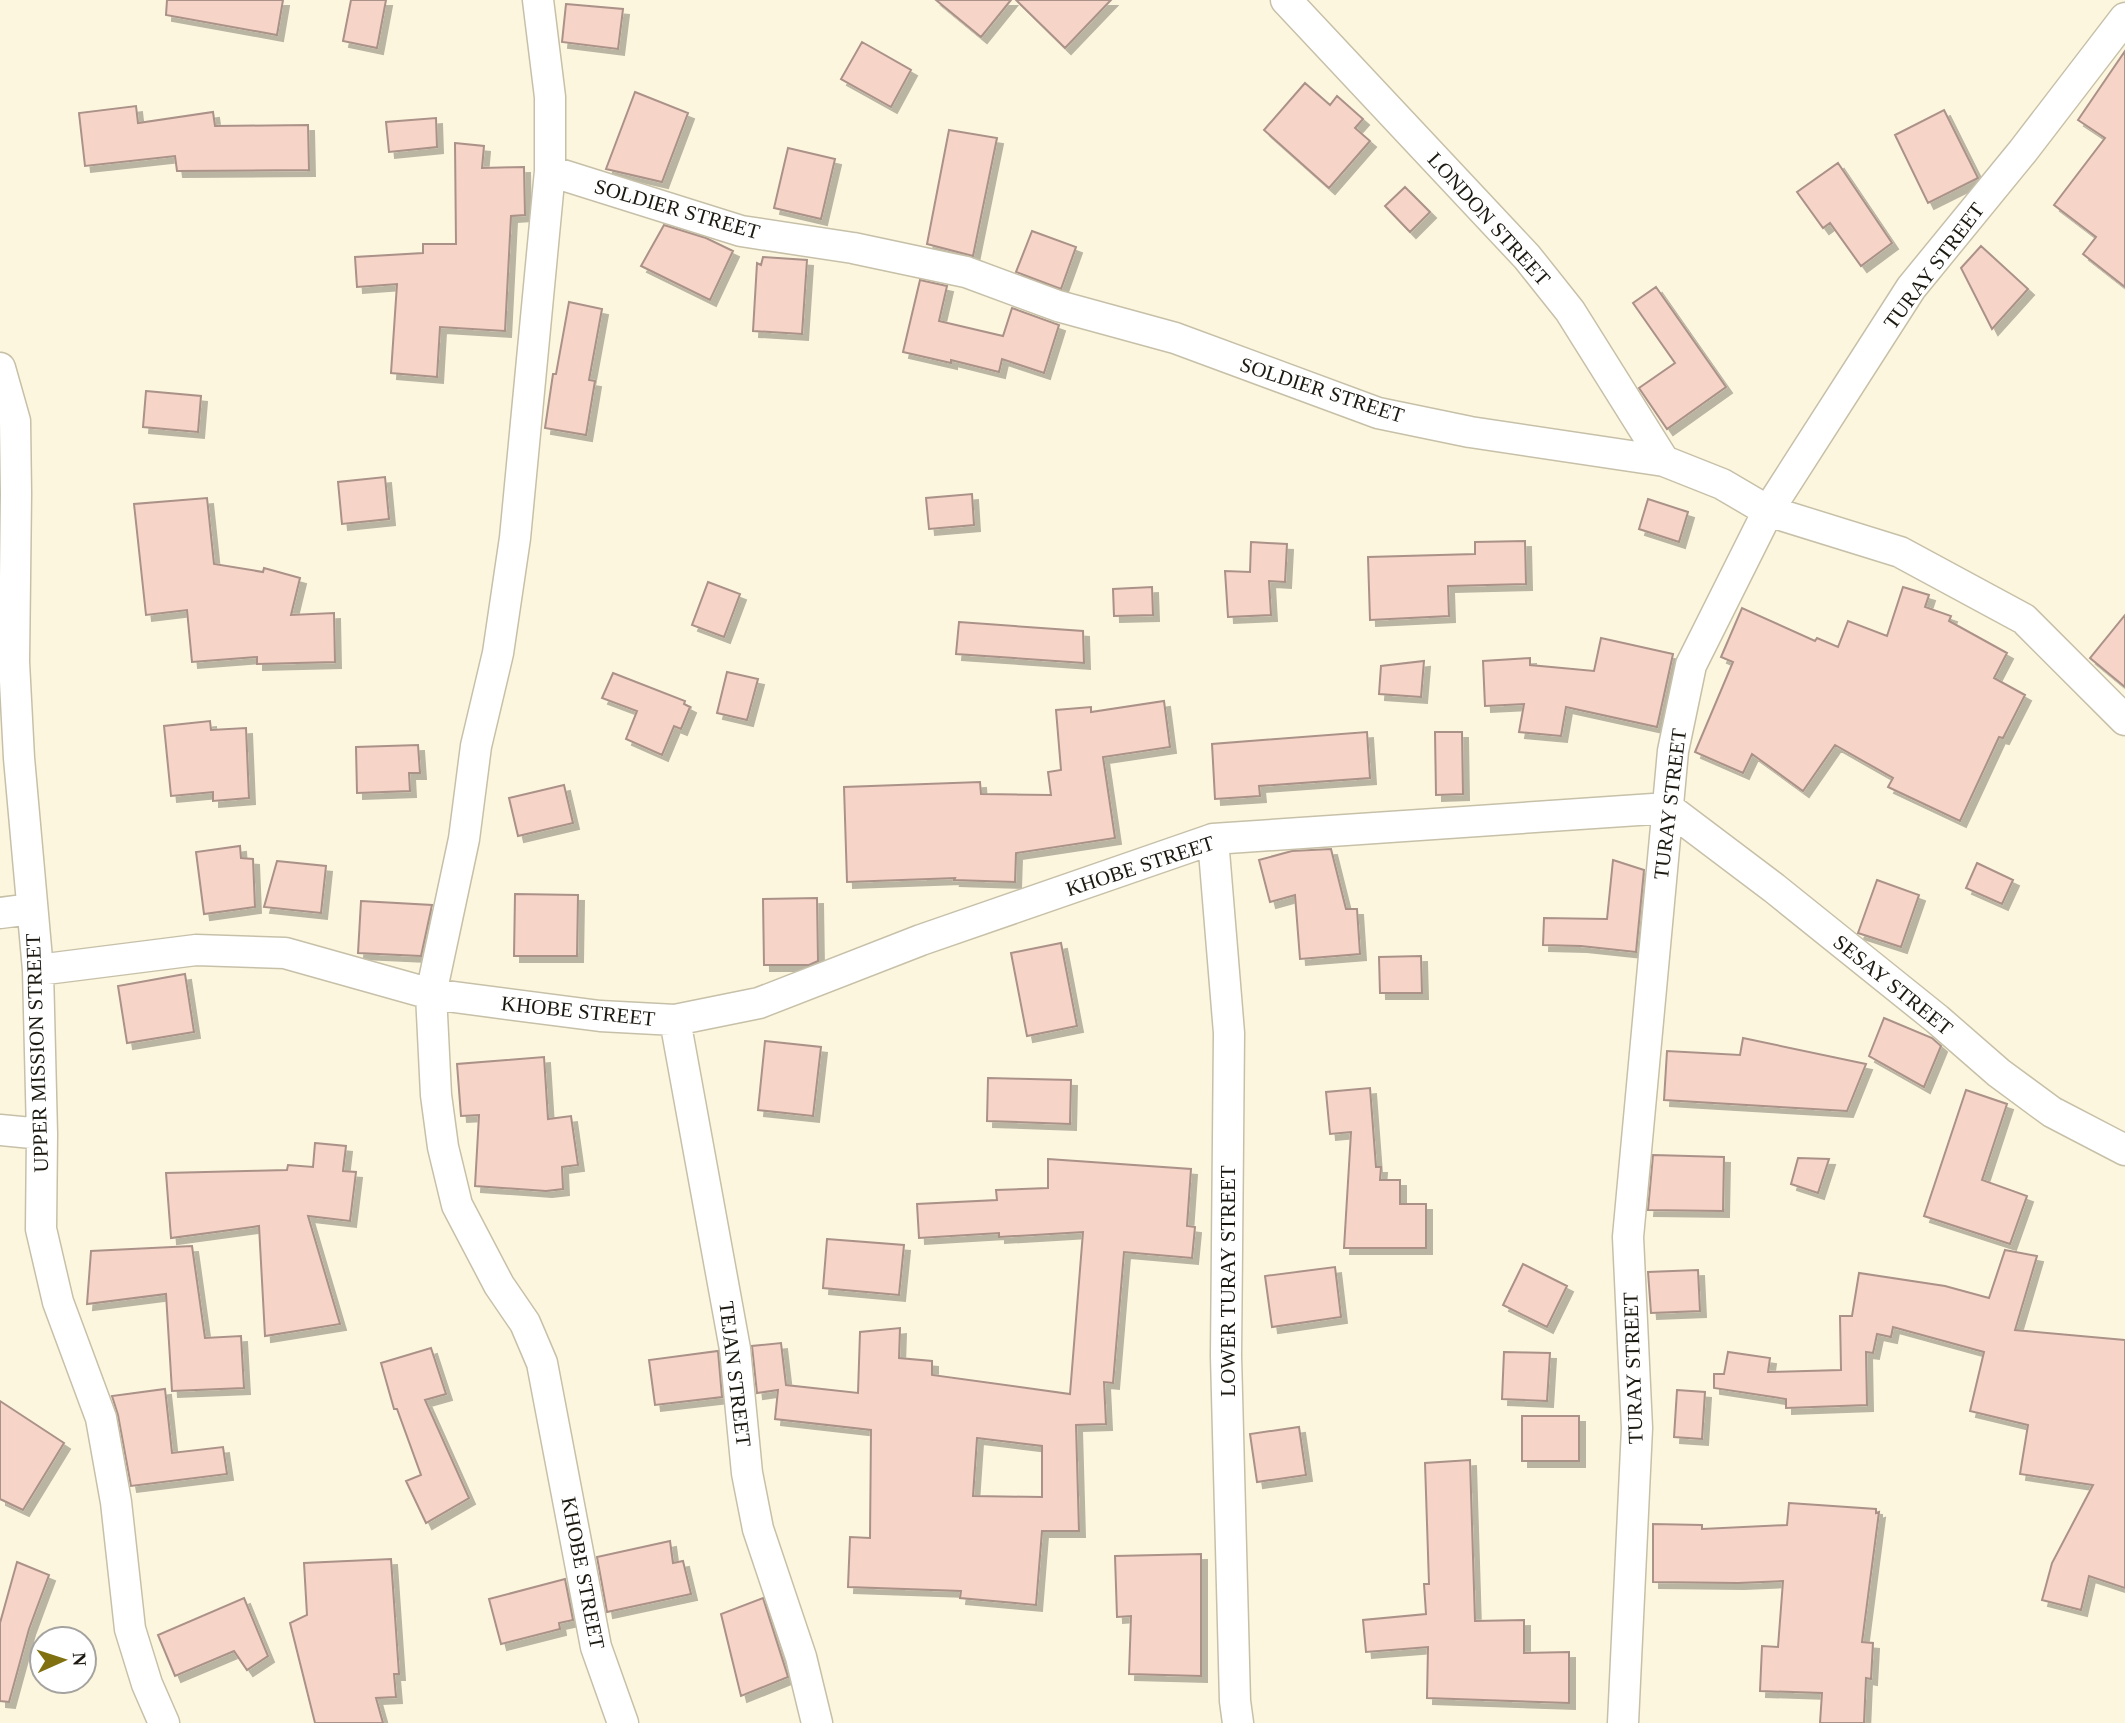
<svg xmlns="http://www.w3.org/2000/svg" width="2125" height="1723" viewBox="0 0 2125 1723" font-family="'Times New Roman',serif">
<defs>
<filter id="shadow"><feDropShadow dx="6" dy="6" stdDeviation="0" flood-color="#0004"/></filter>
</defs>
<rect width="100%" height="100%" fill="#fdf6de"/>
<path fill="#f6d4c7" stroke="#ab9289" stroke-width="2" fill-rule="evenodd" filter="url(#shadow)" d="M 167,0 L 283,0 L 277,35 L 166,15 Z
M 351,0 L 386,0 L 377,48 L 343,41 Z
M 936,0 L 1011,0 L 981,37 Z
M 1016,0 L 1111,0 L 1065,48 Z
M 566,4 L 623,9 L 618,49 L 562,42 Z
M 862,42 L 911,70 L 891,107 L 841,79 Z
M 2125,51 L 2125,287 L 2083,254 L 2096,237 L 2054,205 L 2105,138 L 2078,120 Z
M 1305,83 L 1330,105 L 1337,96 L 1363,119 L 1355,128 L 1370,141 L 1329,188 L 1264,130 Z
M 635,92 L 688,113 L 662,182 L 606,169 Z
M 136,106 L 138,123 L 213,112 L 215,126 L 308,125 L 309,170 L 177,171 L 175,156 L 85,166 L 79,113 Z
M 1944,110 L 1978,178 L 1928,203 L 1895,135 Z
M 436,118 L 437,147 L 389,152 L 386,122 Z
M 949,130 L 997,138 L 973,256 L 927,244 Z
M 455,143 L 484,146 L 482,168 L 524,167 L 525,215 L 511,216 L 505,331 L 440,327 L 437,377 L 391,373 L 397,284 L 357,287 L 355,257 L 423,253 L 423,244 L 456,244 Z
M 788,148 L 835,159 L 821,219 L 774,208 Z
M 1838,163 L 1892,243 L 1861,266 L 1830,223 L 1823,228 L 1797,192 Z
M 1405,187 L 1430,212 L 1410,232 L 1385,206 Z
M 664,225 L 706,238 L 733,251 L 710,300 L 641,266 Z
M 1032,231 L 1076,247 L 1061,289 L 1016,272 Z
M 1981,246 L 2028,289 L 1992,329 L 1961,268 Z
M 763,257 L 807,260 L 802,334 L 753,331 L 757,263 L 761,265 Z
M 920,280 L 947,286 L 939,321 L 1003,336 L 1012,308 L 1059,325 L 1044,373 L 1002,359 L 999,372 L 951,360 L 951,363 L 903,352 Z
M 1656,287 L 1726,387 L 1667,429 L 1639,388 L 1675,363 L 1633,303 Z
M 569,302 L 602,309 L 589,380 L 595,381 L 586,435 L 545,428 L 553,374 L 556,374 Z
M 146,391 L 201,396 L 198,432 L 143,427 Z
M 385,477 L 389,519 L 342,524 L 338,482 Z
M 972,494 L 974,525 L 929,529 L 926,498 Z
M 207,498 L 214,564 L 263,572 L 264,568 L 300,578 L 291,615 L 334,613 L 335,662 L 257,664 L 257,657 L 192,662 L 187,610 L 146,615 L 134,504 Z
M 1648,499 L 1688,512 L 1679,542 L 1639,529 Z
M 1525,541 L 1526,584 L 1448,586 L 1449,616 L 1370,620 L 1368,557 L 1475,554 L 1475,542 Z
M 1251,542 L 1287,544 L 1285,582 L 1269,581 L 1271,615 L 1228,617 L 1225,571 L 1250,572 Z
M 708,582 L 740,594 L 724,637 L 692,625 Z
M 1152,587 L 1153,615 L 1114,616 L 1113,589 Z
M 1903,587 L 1929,595 L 1925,607 L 1951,616 L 1949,621 L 2007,653 L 1994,678 L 2025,695 L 2003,738 L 1999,737 L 1960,821 L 1888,787 L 1893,778 L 1835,745 L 1803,791 L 1752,754 L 1743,773 L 1695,752 L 1733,662 L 1721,657 L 1742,608 L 1815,641 L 1817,638 L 1838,647 L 1848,621 L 1887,636 Z
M 2125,615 L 2125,687 L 2090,658 Z
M 959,622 L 1083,631 L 1084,663 L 956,654 Z
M 1601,638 L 1673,654 L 1657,727 L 1566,707 L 1561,736 L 1519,732 L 1524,704 L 1485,706 L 1483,661 L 1530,658 L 1530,665 L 1594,671 Z
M 1424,661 L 1421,697 L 1379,694 L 1381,666 Z
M 727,672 L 758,679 L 747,720 L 717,713 Z
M 613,673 L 685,701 L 684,704 L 690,707 L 681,729 L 674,726 L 662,755 L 626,739 L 637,711 L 602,698 Z
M 1164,701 L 1170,747 L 1103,757 L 1115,838 L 1016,853 L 1015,882 L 954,880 L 955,878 L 847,882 L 844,787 L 980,782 L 981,794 L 1051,795 L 1048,772 L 1061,770 L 1056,710 L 1091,707 L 1091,712 Z
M 210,721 L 211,730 L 246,728 L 249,798 L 213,801 L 213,792 L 171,796 L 164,726 Z
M 1367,732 L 1370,778 L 1259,786 L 1260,796 L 1215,799 L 1212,744 Z
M 1435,732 L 1462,732 L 1463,794 L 1436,795 Z
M 418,745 L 420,773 L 409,773 L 410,791 L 357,793 L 356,747 Z
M 564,785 L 573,823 L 518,836 L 509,798 Z
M 240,846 L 241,858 L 253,859 L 255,907 L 204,914 L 196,852 Z
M 1331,849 L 1346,909 L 1357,909 L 1360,954 L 1300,959 L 1295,895 L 1270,902 L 1259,860 L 1292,851 Z
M 1613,860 L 1644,870 L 1636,952 L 1581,946 L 1543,945 L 1544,918 L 1607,919 Z
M 277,861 L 326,866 L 321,913 L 264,907 Z
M 1977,863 L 2013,880 L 2002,904 L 1966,888 Z
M 1877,880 L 1919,895 L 1901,947 L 1858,933 Z
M 515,894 L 578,895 L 577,956 L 514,956 Z
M 817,898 L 818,961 L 809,965 L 764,965 L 763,899 Z
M 361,901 L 432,905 L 421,956 L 358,953 Z
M 1061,943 L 1077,1026 L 1027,1036 L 1011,953 Z
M 1421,956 L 1422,993 L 1380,993 L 1379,957 Z
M 185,974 L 194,1032 L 127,1043 L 118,986 Z
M 1884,1018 L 1932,1038 L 1941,1046 L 1924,1087 L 1869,1056 Z
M 1743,1038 L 1866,1064 L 1847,1111 L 1664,1100 L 1667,1051 L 1740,1055 Z
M 765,1041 L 821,1047 L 813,1116 L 758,1110 Z
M 544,1057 L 548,1119 L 571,1116 L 578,1165 L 562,1167 L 563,1189 L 546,1191 L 475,1186 L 479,1115 L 461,1116 L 457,1064 Z
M 988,1078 L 1071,1080 L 1070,1124 L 987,1121 Z
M 1370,1088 L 1376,1167 L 1381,1167 L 1380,1180 L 1400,1180 L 1400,1204 L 1426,1204 L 1426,1248 L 1344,1248 L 1351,1132 L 1330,1134 L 1326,1092 Z
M 1966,1090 L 2007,1104 L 1982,1180 L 2027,1196 L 2010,1244 L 1924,1216 Z
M 315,1143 L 346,1146 L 343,1171 L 356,1172 L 350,1221 L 308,1216 L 340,1324 L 265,1336 L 259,1226 L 171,1238 L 166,1173 L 287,1170 L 288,1165 L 313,1167 Z
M 1653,1155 L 1724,1157 L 1723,1211 L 1648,1210 Z
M 1798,1158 L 1829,1159 L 1818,1193 L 1791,1184 Z
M 1048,1159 L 1191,1169 L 1187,1226 L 1195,1227 L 1192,1258 L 1124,1252 L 1113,1383 L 1104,1382 L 1106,1424 L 1076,1425 L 1079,1531 L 1042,1531 L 1036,1605 L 960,1598 L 961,1591 L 848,1587 L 850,1537 L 870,1538 L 871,1430 L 775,1419 L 778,1390 L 757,1393 L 752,1346 L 781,1343 L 786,1385 L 858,1393 L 860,1332 L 900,1328 L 899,1358 L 932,1361 L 932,1375 L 1070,1394 L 1083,1232 L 999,1237 L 999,1233 L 919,1238 L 917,1204 L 997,1200 L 996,1190 L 1048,1188 ZM 977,1438 L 1042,1446 L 1042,1497 L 973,1496 Z
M 827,1239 L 904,1245 L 899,1295 L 823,1288 Z
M 192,1246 L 205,1338 L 241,1336 L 244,1388 L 172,1391 L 166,1294 L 87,1304 L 91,1251 Z
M 2005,1250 L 2037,1256 L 2015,1330 L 2125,1340 L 2125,1588 L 2089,1576 L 2081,1610 L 2042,1600 L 2052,1563 L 2093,1485 L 2020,1474 L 2028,1425 L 1970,1411 L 1984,1352 L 1893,1327 L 1891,1337 L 1877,1334 L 1873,1353 L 1866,1352 L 1867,1405 L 1786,1408 L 1786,1399 L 1714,1388 L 1714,1374 L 1724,1374 L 1728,1352 L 1770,1358 L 1768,1372 L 1841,1370 L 1840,1316 L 1852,1316 L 1859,1273 L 1945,1286 L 1989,1298 Z
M 1523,1264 L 1567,1286 L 1547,1327 L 1503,1305 Z
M 1335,1267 L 1341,1317 L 1272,1327 L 1265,1276 Z
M 1698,1270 L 1700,1311 L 1651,1313 L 1648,1272 Z
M 431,1348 L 446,1394 L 425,1400 L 469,1498 L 426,1523 L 406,1481 L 421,1475 L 397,1409 L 394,1409 L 381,1363 Z
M 718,1351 L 722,1397 L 655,1405 L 649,1360 Z
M 1504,1352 L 1550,1353 L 1547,1401 L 1502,1399 Z
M 165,1389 L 172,1453 L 223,1447 L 227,1474 L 131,1486 L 118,1415 L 112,1396 Z
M 1677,1390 L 1705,1392 L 1702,1439 L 1674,1437 Z
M 0,1401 L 64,1443 L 23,1510 L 0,1499 Z
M 1522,1416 L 1579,1416 L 1579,1461 L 1522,1461 Z
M 1299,1427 L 1306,1475 L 1257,1482 L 1250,1434 Z
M 1470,1460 L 1475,1621 L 1524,1620 L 1524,1653 L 1569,1652 L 1569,1703 L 1427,1698 L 1428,1647 L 1366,1652 L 1363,1620 L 1426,1614 L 1424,1584 L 1429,1584 L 1425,1463 Z
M 1789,1503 L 1876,1509 L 1876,1513 L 1879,1512 L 1862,1642 L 1873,1643 L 1871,1679 L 1866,1678 L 1864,1723 L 1820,1723 L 1822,1693 L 1760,1691 L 1762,1646 L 1778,1647 L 1783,1581 L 1738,1583 L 1653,1582 L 1653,1524 L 1702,1525 L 1702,1529 L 1787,1525 Z
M 670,1541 L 673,1563 L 683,1561 L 691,1594 L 607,1612 L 597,1557 Z
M 1201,1554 L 1201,1676 L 1129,1674 L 1131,1616 L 1117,1617 L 1115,1556 Z
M 391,1559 L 399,1674 L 394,1674 L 396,1697 L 376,1698 L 383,1723 L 315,1723 L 290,1623 L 307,1615 L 304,1563 Z
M 17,1562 L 49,1575 L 29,1629 L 9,1702 L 0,1701 L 0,1623 Z
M 565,1579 L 573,1620 L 559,1623 L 560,1629 L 501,1644 L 489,1599 Z
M 244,1598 L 268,1656 L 247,1670 L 234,1651 L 175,1676 L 158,1635 Z
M 763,1598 L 788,1677 L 741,1696 L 721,1614 Z"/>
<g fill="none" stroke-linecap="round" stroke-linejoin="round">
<g stroke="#c7c0a9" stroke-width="33">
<path id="minor" d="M 1286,0 L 1527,257 L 1570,311 L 1664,461
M 550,171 L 741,231 L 853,248 L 966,272 L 1058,306 L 1175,338 L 1378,413 L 1470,432 L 1664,461 L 1722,484 L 1768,511 L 1900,552 L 2024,619 L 2125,720
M 0,368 L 15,421 L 16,494 L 14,662 L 19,758 L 38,970 L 42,1134 L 41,1229 L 58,1302 L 101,1418 L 116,1502 L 130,1629 L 147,1684 L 164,1723
M 1213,839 L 1229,1033 L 1226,1356 L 1235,1701 L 1238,1723
M 0,913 L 31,909
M 38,970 L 196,950 L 285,953 L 431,994 L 464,839 L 476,746 L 498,653 L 515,538 L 550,171 L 550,97 L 538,0
M 675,1020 L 735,1349 L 747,1473 L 758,1529 L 801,1657 L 817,1723
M 0,1130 L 42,1134
M 623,1723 L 596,1647 L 542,1363 L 525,1323 L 499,1285 L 457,1205 L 443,1147 L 436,1095 L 431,994 L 600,1016 L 675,1020 L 759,1003 L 921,940 L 1213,839 L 1668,808 L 1774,888 L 1937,1019 L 1999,1073 L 2052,1112 L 2125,1150
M 1623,1723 L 1637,1428 L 1628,1237 L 1673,751 L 1691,665 L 1768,511 L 1911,288 L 2023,151 L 2125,18"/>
</g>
<use href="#minor" stroke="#fff" stroke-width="30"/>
</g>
<g text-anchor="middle" stroke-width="5" stroke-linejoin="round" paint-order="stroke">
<g font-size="21" fill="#1c1911" stroke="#fff">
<text transform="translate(677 209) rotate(16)" y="7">SOLDIER STREET</text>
<text transform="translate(1489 219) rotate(48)" y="7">LONDON STREET</text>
<text transform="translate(1934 266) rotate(-53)" y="7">TURAY STREET</text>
<text transform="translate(1322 390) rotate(18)" y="7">SOLDIER STREET</text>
<text transform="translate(1670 804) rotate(-83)" y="7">TURAY STREET</text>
<text transform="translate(1140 866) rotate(-18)" y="7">KHOBE STREET</text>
<text transform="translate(1893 985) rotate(39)" y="7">SESAY STREET</text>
<text transform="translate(578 1011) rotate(6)" y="7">KHOBE STREET</text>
<text transform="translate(37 1053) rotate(-92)" y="7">UPPER MISSION STREET</text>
<text transform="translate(1228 1281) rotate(-90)" y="7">LOWER TURAY STREET</text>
<text transform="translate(1633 1368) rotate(-92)" y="7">TURAY STREET</text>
<text transform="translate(735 1374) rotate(83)" y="7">TEJAN STREET</text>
<text transform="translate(583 1573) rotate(79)" y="7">KHOBE STREET</text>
</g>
</g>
<g transform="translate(63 1660) rotate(87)"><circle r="33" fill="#ffffff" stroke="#a4a3a0" stroke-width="2"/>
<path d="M0-5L12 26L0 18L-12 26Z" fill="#81700f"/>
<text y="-10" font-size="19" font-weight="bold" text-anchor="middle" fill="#1c1911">N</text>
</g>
</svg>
